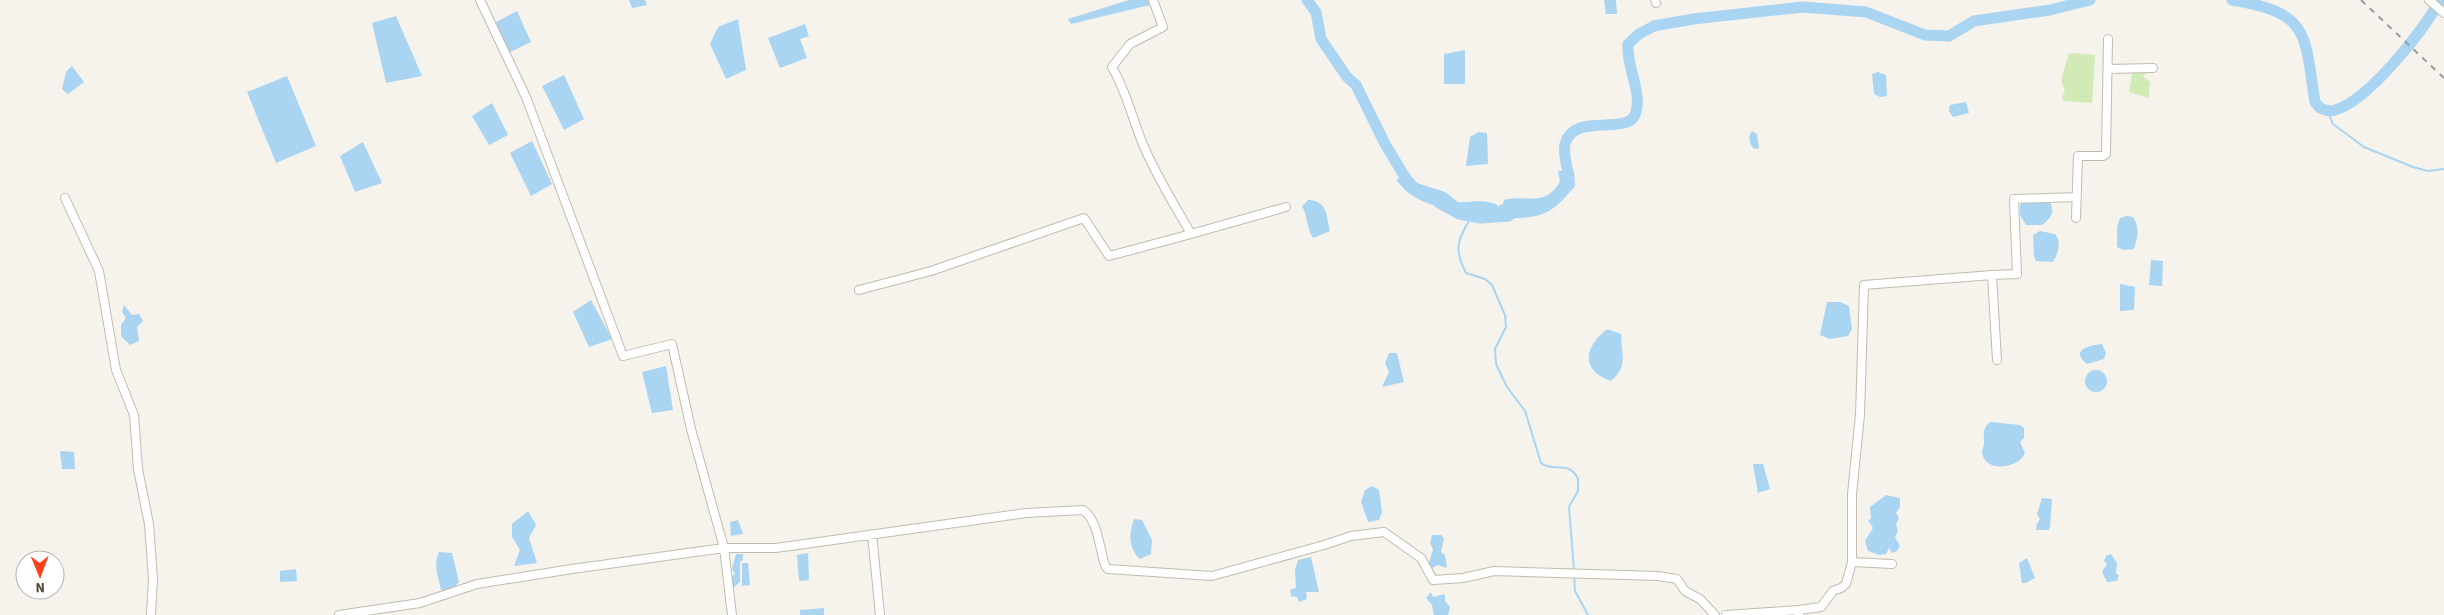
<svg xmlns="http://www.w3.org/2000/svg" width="2444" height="615" viewBox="0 0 2444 615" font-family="'Source Sans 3',sans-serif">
<rect width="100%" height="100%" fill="#f6f3ec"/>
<path fill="#d2eab5" d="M 2069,53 L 2095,55 L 2092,103 L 2064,101 L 2062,97 L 2065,91 L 2061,80 Z
M 2133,68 L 2148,71 L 2143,76 L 2150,82 L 2149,98 L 2129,92 Z"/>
<path fill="#a9d4f2" d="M 629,0 L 645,0 L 647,5 L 632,8 Z
M 1129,0 L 1148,0 L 1150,5 L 1071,24 L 1068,19 Z
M 1604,0 L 1616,0 L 1617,14 L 1606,14 Z
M 517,11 L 531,42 L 508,53 L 494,23 Z
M 396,16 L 422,76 L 386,83 L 372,23 Z
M 738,19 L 746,70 L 726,79 L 710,44 L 718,27 Z
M 805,24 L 809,36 L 800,39 L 807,58 L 780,68 L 768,38 Z
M 1465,50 L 1465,84 L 1444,84 L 1444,54 Z
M 72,66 L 84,82 L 68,94 L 62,89 L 66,72 Z
M 1878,72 L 1886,75 L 1887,96 L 1880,97 L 1874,94 L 1872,74 Z
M 564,75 L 584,119 L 564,130 L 542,86 Z
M 287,76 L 316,146 L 276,163 L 247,92 Z
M 1966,102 L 1969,113 L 1953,117 L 1949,111 L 1950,105 Z
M 492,103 L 508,135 L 489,145 L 472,116 Z
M 1752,131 L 1757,134 L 1759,149 L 1753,148 C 1749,142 1748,137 1752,131 Z
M 1479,132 L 1487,133 L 1488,164 L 1466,166 L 1470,137 Z
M 532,141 L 552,184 L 531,196 L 510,153 Z
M 363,142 L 382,183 L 355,192 L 340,156 Z
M 1407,171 L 1417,183 L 1445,192 L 1458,202 C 1470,203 1487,198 1498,206 L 1503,204 L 1504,200 C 1527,194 1544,208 1560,182 L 1558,171 L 1574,171 L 1575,186 C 1567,195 1558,207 1547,212 C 1517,227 1440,213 1413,196 C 1406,192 1401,185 1396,180 Z
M 1308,200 C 1328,201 1326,215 1330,231 L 1313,238 C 1306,226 1308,217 1302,206 Z
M 2040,200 L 2050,202 C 2055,213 2051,218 2042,225 L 2026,225 L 2020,215 L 2020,206 L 2024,201 Z
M 2127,216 L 2133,217 C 2140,228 2138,236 2134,249 L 2124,250 L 2117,247 L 2117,227 L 2120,218 Z
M 2040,231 L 2055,234 C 2062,243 2058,253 2053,262 L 2036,261 L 2034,256 L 2033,235 Z
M 2151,260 L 2163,261 L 2162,286 L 2149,285 Z
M 2120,284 L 2135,287 L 2134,310 L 2120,311 Z
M 591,300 L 612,339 L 589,347 L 573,312 Z
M 1827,302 L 1840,302 L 1849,306 L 1852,329 L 1848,336 L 1830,339 L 1820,335 Z
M 124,305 L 132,315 L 139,314 L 143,321 L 137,327 L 139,341 L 130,345 L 121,336 L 121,325 L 126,318 L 122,312 Z
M 1607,329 L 1621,334 C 1621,354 1629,366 1611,381 C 1580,370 1584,347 1607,329 Z
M 2102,344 L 2106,353 L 2104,359 L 2087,364 C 2069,350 2090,345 2102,344 Z
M 1389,353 L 1397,353 L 1404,382 L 1382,387 L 1389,372 L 1385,363 Z
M 666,366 L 673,410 L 652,413 L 642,372 Z
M2085 381a11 11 0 1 1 22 0a11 11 0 1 1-22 0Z
M 1990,422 L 2020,425 L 2024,428 L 2024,438 L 2020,442 L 2025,453 C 2020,468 1984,474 1982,452 C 1982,449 1984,447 1984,444 C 1984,434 1982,429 1990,422 Z
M 60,451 L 74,452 L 75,469 L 62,469 Z
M 1753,464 L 1763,464 L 1770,489 L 1758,493 Z
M 1372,486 L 1379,490 L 1382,512 L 1379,520 L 1368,522 L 1361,502 L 1365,490 Z
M 1886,495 L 1900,498 L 1900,507 L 1896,513 L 1899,518 L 1896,524 L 1898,531 L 1895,537 L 1900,546 L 1897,551 L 1892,553 L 1889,548 L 1886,554 L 1879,555 L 1868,551 L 1865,541 L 1873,528 L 1868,520 L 1871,519 L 1870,507 Z
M 2042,498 L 2052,499 L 2050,527 L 2049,530 L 2036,530 L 2037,524 L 2040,519 L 2037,514 Z
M 528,511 L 536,525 L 529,538 L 537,563 L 514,566 L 520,550 L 512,537 L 512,524 Z
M 1134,519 L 1142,520 L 1152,540 L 1151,554 L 1140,559 C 1128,549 1129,532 1134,519 Z
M 738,520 L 743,534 L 731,536 L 730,522 Z
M 1432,535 L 1441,535 L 1444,538 L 1441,552 L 1445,555 L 1447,568 L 1438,565 L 1432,568 L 1428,567 L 1433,549 L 1430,543 Z
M 439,552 L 452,553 L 459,582 L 450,592 L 441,590 C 438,576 433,565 439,552 Z
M 808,553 L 809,580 L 799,581 L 797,555 Z
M 736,554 L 743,554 L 743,559 L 740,563 L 740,582 L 733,588 L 730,578 L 735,574 L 732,569 Z
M 2111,554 L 2117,563 L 2116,574 L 2119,575 L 2117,581 L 2107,582 L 2102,572 L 2107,564 L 2104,561 L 2106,556 Z
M 1311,557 L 1319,592 L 1306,592 L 1307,599 L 1299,602 L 1297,597 L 1291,596 L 1290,590 L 1296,588 L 1295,570 L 1298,560 Z
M 2027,558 L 2035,578 L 2026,583 L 2022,583 L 2019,563 Z
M 742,563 L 748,563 L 750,585 L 742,586 Z
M 296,569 L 297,581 L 280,582 L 280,571 Z
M 1431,592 L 1433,597 L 1445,594 L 1445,601 L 1450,607 L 1448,615 L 1434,615 L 1432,605 L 1426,598 Z
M 824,608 L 824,615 L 800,615 L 800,610 Z"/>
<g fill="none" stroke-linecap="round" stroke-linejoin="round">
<path stroke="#a9d4f2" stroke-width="2" d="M 2327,110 L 2333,124 L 2364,147 L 2413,167 L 2428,171 L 2444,169
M 1471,217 C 1458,240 1453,248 1466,273 L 1485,279 L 1492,285 L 1505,315 L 1506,327 L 1495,349 L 1496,364 L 1507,387 L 1525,411 L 1541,463 C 1553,473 1569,459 1578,479 L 1578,491 L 1569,507 L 1574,570
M 1574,575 L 1575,591 L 1588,615"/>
<path stroke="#a9d4f2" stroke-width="11" d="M 1307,0 L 1316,12 L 1321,39 L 1347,77 L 1356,85 L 1385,144 L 1411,187
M 2232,0 C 2311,13 2304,34 2315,102 L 2320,108 C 2325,110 2330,112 2335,110 C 2368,101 2424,30 2440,0
M 1568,186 C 1571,173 1562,157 1565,144 C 1575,110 1630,138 1636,112 C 1642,92 1626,66 1628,44 L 1639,34 L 1654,26 L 1693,19 L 1803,7 L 1866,12 L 1925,35 L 1949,36 L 1974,21 L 2050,10 L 2090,0
M 1439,203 L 1459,214 L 1481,218 L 1509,216"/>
<g stroke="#c2bbae" stroke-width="10">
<path id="minor" d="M 480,0 L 526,97 L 623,356 L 672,344 L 691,429 L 724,548 L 732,615
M 1655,0 L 1656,3
M 2429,0 L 2444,13
M 2108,69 L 2153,68
M 65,198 L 99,271 L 116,370 L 134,415 L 138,469 L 149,524 L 153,579 L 151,615
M 2076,218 L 2078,156 L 2103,156 L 2106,154 L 2108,39
M 1191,234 L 1286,207
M 859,290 L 931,271 L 1084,218 L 1109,256 L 1191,234 C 1174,204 1155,174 1142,142 C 1132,117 1126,91 1112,67 L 1130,44 L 1163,27 L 1153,0
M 1997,360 L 1992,275 L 2017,274 L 2014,199 L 2077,197
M 872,534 L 880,615
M 1852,562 L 1892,564
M 1799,610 L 1821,607 L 1833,591 L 1841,588 L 1846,584 L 1852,562 L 1852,494 L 1860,415 L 1864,285 L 1992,275
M 339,615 L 420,603 L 477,584 L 572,569 L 724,548 L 776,548 L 1026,513 L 1083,510 C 1101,521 1100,564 1108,569 L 1212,576 L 1324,545 L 1351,536 L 1384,532 L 1421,558 L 1433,580 L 1463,578 L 1494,571 L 1658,576 L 1677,579 L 1685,591 L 1700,599 L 1715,615
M 1726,615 L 1799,610 L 1799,615"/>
</g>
<use href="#minor" stroke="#fff" stroke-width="8"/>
<path stroke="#9a9a9a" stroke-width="2" stroke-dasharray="6 6" stroke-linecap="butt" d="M 2361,0 L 2444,78"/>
</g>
<g transform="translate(40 575) rotate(179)"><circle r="24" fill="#ffffff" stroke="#b7b4b0"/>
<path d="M0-4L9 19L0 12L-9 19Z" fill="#fc3f1d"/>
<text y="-8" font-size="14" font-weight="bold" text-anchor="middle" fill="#4b4439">N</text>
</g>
</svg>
